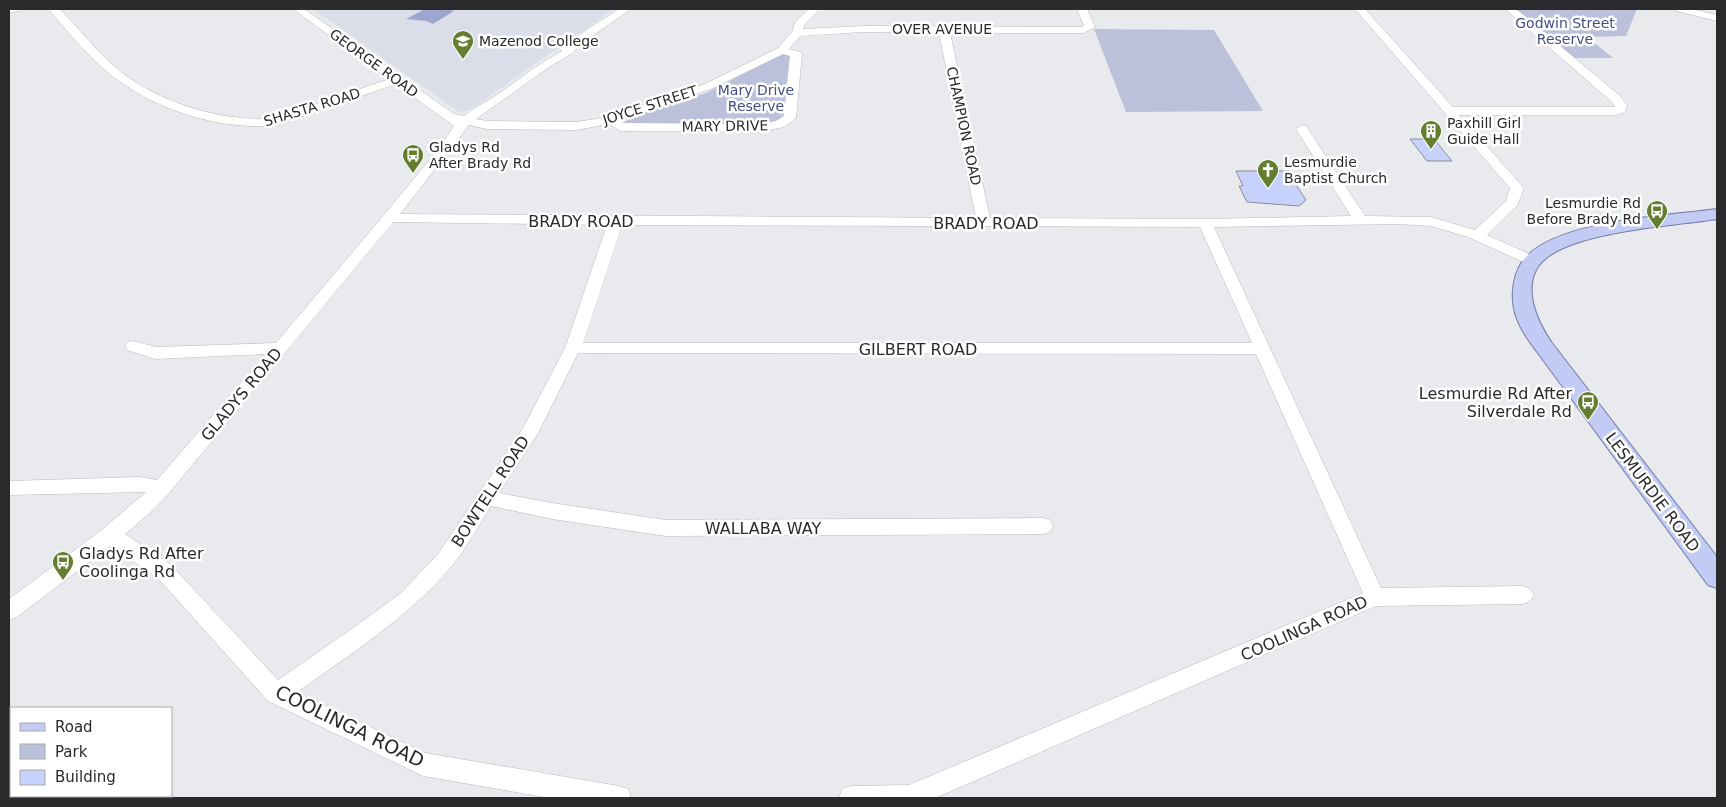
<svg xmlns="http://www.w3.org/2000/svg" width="1726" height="807" viewBox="0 0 1726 807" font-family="'DejaVu Sans',sans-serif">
<rect width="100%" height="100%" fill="#e9eaee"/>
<path fill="#dbdee8" d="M 313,9 L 614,9 L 468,111 L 459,112 Z"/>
<path fill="#bbc1db" d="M 1507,9 L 1637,9 L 1626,36 L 1587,37 L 1613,58 L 1562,58 Z
M 1094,29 L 1214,30 L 1263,111 L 1126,112 Z
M 782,54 L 789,56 L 789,60 L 783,116 L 779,120 L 763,125 L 627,125 L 624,122 L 633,117 L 706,93 Z"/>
<path fill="#9ca6cf" d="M 425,9 L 447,9 L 454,11 L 433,24 L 426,21 L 406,19 Z"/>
<path fill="#c6d1fc" stroke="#8c8d90" d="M 1410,139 L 1434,139 L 1452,161 L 1427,161 Z
M 1236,171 L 1287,171 L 1306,200 L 1299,206 L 1247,202 L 1239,186 L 1243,186 Z"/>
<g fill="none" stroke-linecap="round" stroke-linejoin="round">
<g stroke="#b8b9bd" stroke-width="1">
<path id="minor" d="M 9,9 L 20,9 L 19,11 L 9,13 Z
M 49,9 L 60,9 C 80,30 98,53 121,72 C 160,103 225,123 275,118 L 389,79 L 293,9 L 304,9 L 454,114 L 464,116 C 475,107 488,101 500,93 C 520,78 540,63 562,51 L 559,48 L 619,9 L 631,9 L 578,46 L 573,53 L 549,67 L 476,119 L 487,121 L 576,122 L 609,117 L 705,84 L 778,48 L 792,32 L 795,22 L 809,9 L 820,9 L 804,25 L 803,29 L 863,26 L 1081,27 L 1084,26 L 1077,9 L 1087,9 L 1095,27 L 1083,33 L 950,33 L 990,218 L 1205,219 L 1351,216 L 1296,129 L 1302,125 L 1306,126 L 1365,216 L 1431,217 L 1475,230 L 1506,201 L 1510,188 L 1355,9 L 1365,9 L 1453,107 L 1615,107 L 1612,102 L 1505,9 L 1516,9 L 1620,96 L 1627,105 L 1625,112 L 1616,115 L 1459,115 L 1524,188 L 1517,206 L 1487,235 L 1538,258 L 1540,261 L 1538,264 L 1528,264 L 1468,237 L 1431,226 L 1397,224 L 1214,227 L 1381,588 L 1523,586 L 1530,589 L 1534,595 L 1530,601 L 1523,604 L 1376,606 L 935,798 L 839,798 L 842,789 L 851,786 L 909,785 L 1363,593 L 1256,354 L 578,353 L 538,433 L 499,493 L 552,503 L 666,520 L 1043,518 L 1050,520 L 1053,526 L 1050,532 L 1043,534 L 666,536 L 552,519 L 491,506 C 478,526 466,549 451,567 C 407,618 351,654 297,692 L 425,753 L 619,786 L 628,789 L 631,798 L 550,798 L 423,776 L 268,701 L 157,577 L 110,546 L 17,617 L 9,620 L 9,599 L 103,529 L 146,492 L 9,495 L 9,481 L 140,477 L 157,480 L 266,354 L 155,359 L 127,350 L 125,346 L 127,342 L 133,341 L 156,347 L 276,343 L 384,215 L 441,146 L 454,126 L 396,84 L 277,125 C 222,131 159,111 115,78 C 95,63 64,29 49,9 ZM 863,32 L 939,33 L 976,218 L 400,214 L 469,125 L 487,129 L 576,130 L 609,124 L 621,131 L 760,132 L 784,127 L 796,118 L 802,54 L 800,52 L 789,49 L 800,36 ZM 783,54 L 790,56 L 784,116 L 776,121 L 760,124 L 624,123 L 620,121 L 713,88 ZM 393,222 L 607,225 L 565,348 L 522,430 L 438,554 L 400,594 L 353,628 L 278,680 L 171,565 L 125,534 L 153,510 L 169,493 ZM 622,225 L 1200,227 L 1252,343 L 583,343 Z
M 1675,9 L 1692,9 L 1717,15 L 1717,21 L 1676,11 Z"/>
</g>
<g stroke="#727ca9" stroke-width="2">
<path id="major" d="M 1717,209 L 1717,219 C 1675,226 1568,231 1540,264 C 1521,288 1538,323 1552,343 L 1717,557 L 1717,588 L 1708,585 L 1538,353 C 1529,341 1519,328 1515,313 C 1510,295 1513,270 1527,256 C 1562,220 1668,216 1717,209 Z"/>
</g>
<use href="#minor" fill="#fff" fill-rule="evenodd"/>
<use href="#major" fill="#c2cbf4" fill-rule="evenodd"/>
</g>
<defs>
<g id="university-pin" transform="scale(1.125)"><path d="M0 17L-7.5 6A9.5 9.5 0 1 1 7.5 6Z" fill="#657d2f" stroke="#fff"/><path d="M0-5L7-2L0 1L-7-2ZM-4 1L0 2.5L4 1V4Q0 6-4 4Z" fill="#fff"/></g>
<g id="building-pin" transform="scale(1.125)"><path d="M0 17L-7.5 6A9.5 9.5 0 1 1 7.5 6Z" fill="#657d2f" stroke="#fff"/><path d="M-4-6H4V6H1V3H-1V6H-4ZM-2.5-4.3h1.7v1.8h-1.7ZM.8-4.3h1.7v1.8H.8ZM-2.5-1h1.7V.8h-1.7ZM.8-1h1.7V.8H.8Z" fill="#fff"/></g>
<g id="bus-pin" transform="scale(1.125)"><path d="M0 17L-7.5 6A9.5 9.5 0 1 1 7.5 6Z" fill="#657d2f" stroke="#fff"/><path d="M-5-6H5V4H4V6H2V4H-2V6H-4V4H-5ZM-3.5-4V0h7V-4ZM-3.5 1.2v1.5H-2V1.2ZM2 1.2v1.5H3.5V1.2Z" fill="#fff"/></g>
<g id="church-pin" transform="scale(1.125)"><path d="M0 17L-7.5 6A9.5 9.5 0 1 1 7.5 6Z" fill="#657d2f" stroke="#fff"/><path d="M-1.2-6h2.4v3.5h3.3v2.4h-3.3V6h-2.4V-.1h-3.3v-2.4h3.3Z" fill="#fff"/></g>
</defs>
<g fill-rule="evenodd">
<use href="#university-pin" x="463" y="41"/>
<use href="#building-pin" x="1431" y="131"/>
<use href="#bus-pin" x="413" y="155"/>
<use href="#church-pin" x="1268" y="170"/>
<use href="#bus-pin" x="1657" y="211"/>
<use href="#bus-pin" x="1588" y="402"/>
<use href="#bus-pin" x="63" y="562"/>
</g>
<g text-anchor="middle" stroke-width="5" stroke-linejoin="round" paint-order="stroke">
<g font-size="14" fill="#444e85" stroke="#fff">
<text x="1565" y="28">Godwin Street<tspan x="1565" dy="16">Reserve</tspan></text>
<text x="756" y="95">Mary Drive<tspan x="756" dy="16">Reserve</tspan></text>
</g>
<g font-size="14" fill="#2a2a2c" stroke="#fff">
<text x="942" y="34">OVER AVENUE</text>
<text transform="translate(374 63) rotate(36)" y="5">GEORGE ROAD</text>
<text transform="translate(650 105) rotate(-18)" y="5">JOYCE STREET</text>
<text transform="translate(312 107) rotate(-17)" y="5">SHASTA ROAD</text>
<text transform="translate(725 126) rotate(-1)" y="5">MARY DRIVE</text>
<text transform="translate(964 126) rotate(78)" y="5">CHAMPION ROAD</text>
</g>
<g font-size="14" fill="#2a2a2c" stroke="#fff" text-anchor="start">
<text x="479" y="46">Mazenod College</text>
<text x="1447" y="128">Paxhill Girl<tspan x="1447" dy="16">Guide Hall</tspan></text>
<text x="429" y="152">Gladys Rd<tspan x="429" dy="16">After Brady Rd</tspan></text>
<text x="1284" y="167">Lesmurdie<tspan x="1284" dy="16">Baptist Church</tspan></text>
<text x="1641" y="208" text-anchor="end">Lesmurdie Rd<tspan x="1641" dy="16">Before Brady Rd</tspan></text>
</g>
<g font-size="16" fill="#2a2a2c" stroke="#fff">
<text x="581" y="227">BRADY ROAD</text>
<text x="986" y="229">BRADY ROAD</text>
<text x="918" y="355">GILBERT ROAD</text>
<text transform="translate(241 394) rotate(-50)" y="6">GLADYS ROAD</text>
<text transform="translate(490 491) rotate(-57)" y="6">BOWTELL ROAD</text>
<text transform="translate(1653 492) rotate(53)" y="6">LESMURDIE ROAD</text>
<text x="763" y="534">WALLABA WAY</text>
<text transform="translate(1304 628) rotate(-24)" y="6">COOLINGA ROAD</text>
</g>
<g font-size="16" fill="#2a2a2c" stroke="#fff" text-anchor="end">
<text x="1572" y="399">Lesmurdie Rd After<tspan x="1572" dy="18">Silverdale Rd</tspan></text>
<text x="79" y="559" text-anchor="start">Gladys Rd After<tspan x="79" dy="18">Coolinga Rd</tspan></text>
</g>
<g font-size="19" fill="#2a2a2c" stroke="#fff">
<text transform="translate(350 726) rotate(26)" y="7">COOLINGA ROAD</text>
</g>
</g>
<rect width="1726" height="807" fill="none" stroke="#2a2a2c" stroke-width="20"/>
<rect x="10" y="707" width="162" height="90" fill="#ffffff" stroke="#aaaaab"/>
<rect x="20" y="723" width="25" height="8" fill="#c2cbf4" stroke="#aaaaab"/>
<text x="55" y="732" font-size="15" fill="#2a2a2c">Road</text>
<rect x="20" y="744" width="25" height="15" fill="#bbc1db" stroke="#aaaaab"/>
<text x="55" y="757" font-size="15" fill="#2a2a2c">Park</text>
<rect x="20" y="770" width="25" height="15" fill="#c6d1fc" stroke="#aaaaab"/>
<text x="55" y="782" font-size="15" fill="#2a2a2c">Building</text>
</svg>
